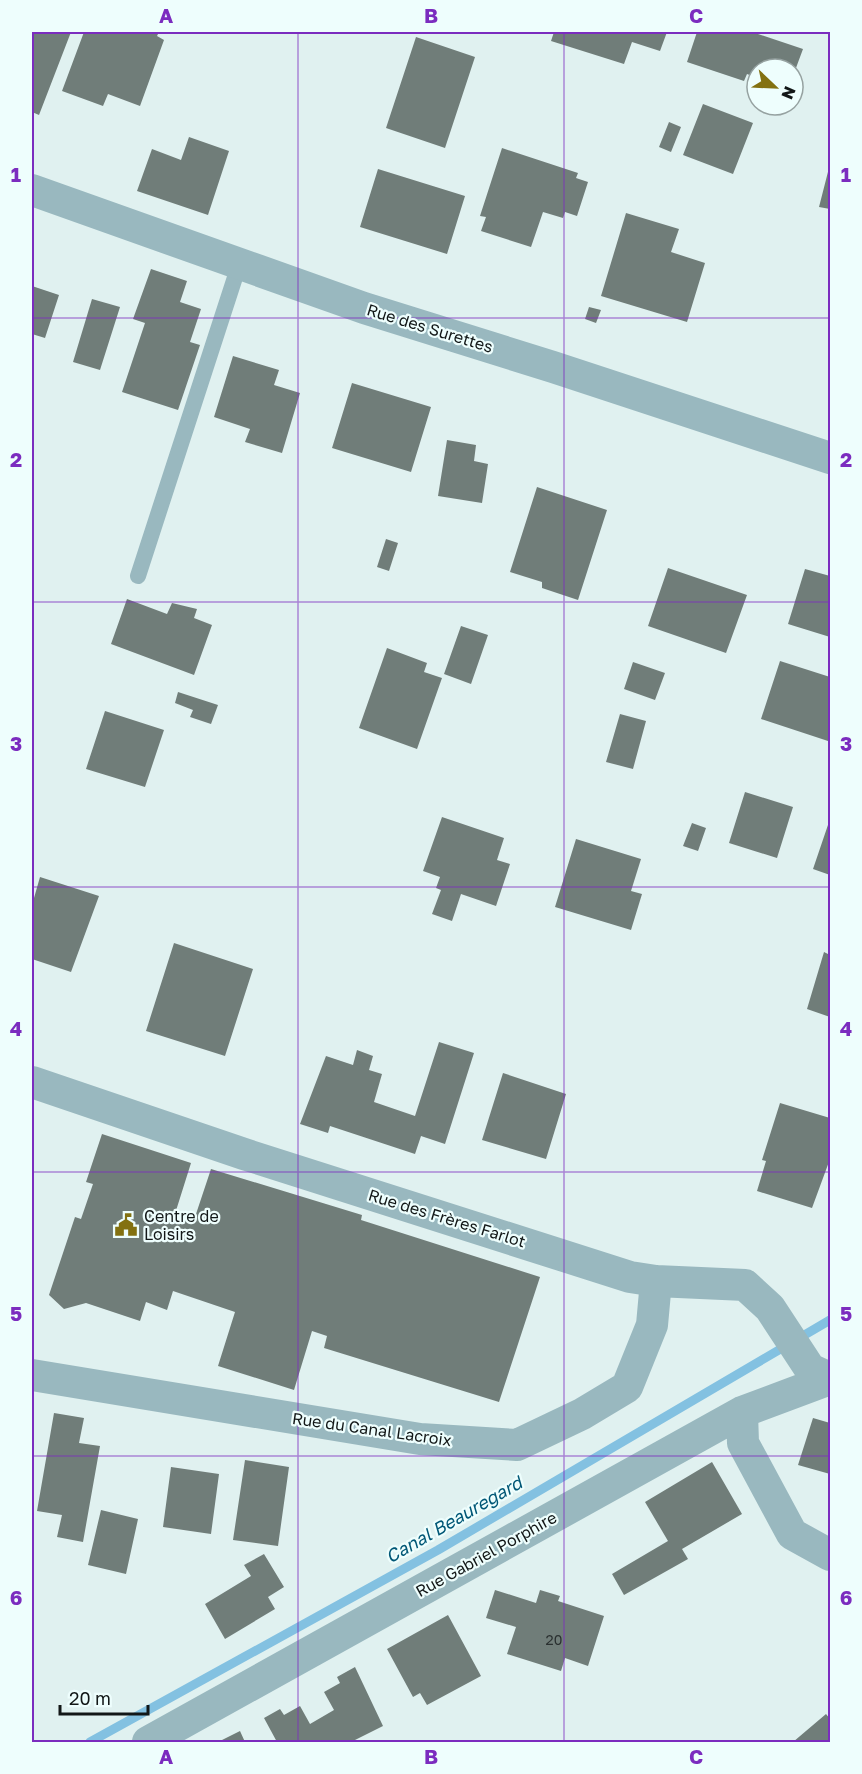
<svg xmlns="http://www.w3.org/2000/svg" width="862" height="1774" viewBox="0 0 862 1774" font-family="'Golos Text',sans-serif">
<rect width="100%" height="100%" fill="#e0f1f0"/>
<g fill="none" stroke-linecap="round" stroke-linejoin="round">
<path stroke="#83c1e1" stroke-width="9" d="M 90,1742 L 438,1550 L 830,1320"/>
</g>
<path fill="#707d79" d="M 32,32 L 71,32 L 39,115 L 32,112 Z
M 84,32 L 159,32 L 157,36 L 164,40 L 140,106 L 108,94 L 103,106 L 62,91 Z
M 554,32 L 667,32 L 660,51 L 632,42 L 624,64 L 551,41 Z
M 697,32 L 752,32 L 803,49 L 793,76 L 793,69 L 757,69 L 757,78 L 747,74 L 744,81 L 687,62 Z
M 416,37 L 475,57 L 445,148 L 386,128 Z
M 703,104 L 753,123 L 733,174 L 683,155 Z
M 669,122 L 681,127 L 671,152 L 659,147 Z
M 189,137 L 229,151 L 208,215 L 137,191 L 152,149 L 181,160 Z
M 502,148 L 578,173 L 576,178 L 588,182 L 577,216 L 565,212 L 563,218 L 543,212 L 531,247 L 481,231 L 486,217 L 480,216 Z
M 830,164 L 830,209 L 819,207 Z
M 378,169 L 465,196 L 447,254 L 360,227 Z
M 626,213 L 679,229 L 671,252 L 705,263 L 687,322 L 601,296 Z
M 151,269 L 187,281 L 180,302 L 201,309 L 190,342 L 200,345 L 178,410 L 122,392 L 145,323 L 133,319 Z
M 32,286 L 59,295 L 45,338 L 32,334 Z
M 92,299 L 120,307 L 100,370 L 73,362 Z
M 589,307 L 601,310 L 596,323 L 585,319 Z
M 233,356 L 279,370 L 274,385 L 300,393 L 282,453 L 245,442 L 250,429 L 214,417 Z
M 352,383 L 431,407 L 411,472 L 332,448 Z
M 447,440 L 476,445 L 474,461 L 488,464 L 482,503 L 438,496 Z
M 537,487 L 607,510 L 578,600 L 542,588 L 542,582 L 510,572 Z
M 386,539 L 398,543 L 389,571 L 377,567 Z
M 668,568 L 747,595 L 726,653 L 648,626 Z
M 805,569 L 830,576 L 830,637 L 788,624 Z
M 127,599 L 167,614 L 172,603 L 197,609 L 194,618 L 212,625 L 194,675 L 111,644 Z
M 461,626 L 488,635 L 471,684 L 444,674 Z
M 387,648 L 427,663 L 424,672 L 442,678 L 417,749 L 359,728 Z
M 780,661 L 830,677 L 828,741 L 761,719 Z
M 633,662 L 665,673 L 655,700 L 624,689 Z
M 178,692 L 218,705 L 211,724 L 190,717 L 193,710 L 175,703 Z
M 105,711 L 164,730 L 145,787 L 86,769 Z
M 620,714 L 646,721 L 633,769 L 606,762 Z
M 745,792 L 793,807 L 777,858 L 729,843 Z
M 442,817 L 504,838 L 497,860 L 510,864 L 496,906 L 461,894 L 452,921 L 432,914 L 441,890 L 436,888 L 440,877 L 423,871 Z
M 830,819 L 830,875 L 813,869 Z
M 692,823 L 706,828 L 698,851 L 683,846 Z
M 576,839 L 641,859 L 631,891 L 642,894 L 631,930 L 555,907 Z
M 40,877 L 99,896 L 71,972 L 32,959 L 32,905 Z
M 174,943 L 253,969 L 225,1056 L 146,1031 Z
M 824,952 L 830,955 L 830,1017 L 807,1009 Z
M 439,1042 L 474,1053 L 445,1144 L 421,1136 L 415,1154 L 330,1126 L 328,1133 L 300,1124 L 326,1056 L 353,1065 L 357,1050 L 373,1056 L 369,1070 L 382,1074 L 374,1102 L 415,1116 Z
M 503,1073 L 566,1094 L 546,1159 L 482,1140 Z
M 780,1103 L 830,1118 L 830,1159 L 812,1208 L 757,1191 L 766,1161 L 762,1160 Z
M 102,1134 L 191,1163 L 174,1217 L 193,1223 L 211,1169 L 362,1215 L 361,1220 L 540,1277 L 499,1402 L 324,1348 L 327,1336 L 312,1331 L 294,1390 L 218,1366 L 235,1312 L 173,1291 L 167,1310 L 146,1302 L 140,1321 L 86,1303 L 64,1309 L 49,1295 L 75,1217 L 81,1219 L 93,1184 L 86,1182 Z
M 54,1413 L 84,1418 L 79,1443 L 100,1446 L 83,1542 L 57,1537 L 62,1515 L 37,1511 Z
M 813,1418 L 830,1423 L 830,1474 L 798,1465 Z
M 245,1460 L 289,1467 L 278,1546 L 233,1540 Z
M 712,1462 L 742,1514 L 682,1549 L 688,1559 L 624,1595 L 612,1574 L 668,1541 L 645,1502 Z
M 171,1467 L 219,1474 L 211,1534 L 163,1527 Z
M 101,1510 L 138,1519 L 126,1574 L 88,1565 Z
M 264,1554 L 284,1587 L 268,1597 L 275,1609 L 225,1639 L 205,1604 L 251,1576 L 244,1565 Z
M 495,1590 L 536,1603 L 540,1590 L 560,1596 L 558,1601 L 604,1616 L 588,1666 L 565,1658 L 561,1671 L 507,1654 L 516,1627 L 486,1618 Z
M 448,1615 L 481,1676 L 427,1705 L 420,1693 L 413,1697 L 387,1649 Z
M 355,1667 L 383,1726 L 351,1742 L 277,1742 L 264,1718 L 280,1709 L 284,1715 L 300,1706 L 310,1724 L 334,1710 L 324,1692 L 340,1683 L 337,1677 Z
M 826,1714 L 830,1719 L 830,1742 L 793,1742 Z
M 240,1731 L 245,1742 L 218,1742 Z"/>
<g fill="none" stroke-linecap="round" stroke-linejoin="round">
<path stroke="#99b8bf" stroke-width="16" d="M 138,576 L 239,265"/>
<path stroke="#99b8bf" stroke-width="32" d="M 32,190 L 364,308 L 553,367 L 830,458
M 32,1082 L 244,1154 L 630,1277 L 656,1281 L 745,1285 L 770,1308 L 810,1369 L 830,1378
M 32,1375 L 420,1439 L 517,1445 L 582,1414 L 627,1387 L 652,1325 L 656,1281
M 742,1412 L 743,1443 L 792,1534 L 830,1555
M 148,1742 L 742,1412 L 830,1379"/>
</g>
<path fill="none" stroke="#7b2cbf" stroke-width="1.5" stroke-opacity="0.55" d="M 298,32 L 298,1742M 564,32 L 564,1742M 32,318 L 830,318M 32,602 L 830,602M 32,887 L 830,887M 32,1172 L 830,1172M 32,1456 L 830,1456"/>
<defs>
<g id="civic-bare" transform="scale(1.8)"><path d="M-.6-6.5H3V-4.5H.6V-3L4-1V1h2V6H-6V1h2V-1L-.6-3ZM-1.2 2.5V6h2.4V2.5Z" fill="#837111" stroke="#eefefd" stroke-width="2.5" paint-order="stroke"/></g>
</defs>
<g fill-rule="evenodd">
<use href="#civic-bare" x="126" y="1225"/>
</g>
<g text-anchor="middle" stroke-width="4.5" stroke-linejoin="round" paint-order="stroke">
<g font-size="14" fill="#2a3030">
<text x="554" y="1645">20</text>
</g>
<g font-size="16" fill="#121717" stroke="#eefefd">
<text transform="translate(430 328) rotate(17)" y="6">Rue des Surettes</text>
<text transform="translate(447 1218) rotate(17)" y="6">Rue des Frères Farlot</text>
<text transform="translate(372 1429) rotate(8)" y="6">Rue du Canal Lacroix</text>
<text transform="translate(486 1554) rotate(-29)" y="6">Rue Gabriel Porphire</text>
</g>
<g font-size="16" fill="#121717" stroke="#eefefd" text-anchor="start">
<text x="144" y="1222">Centre de<tspan x="144" dy="18">Loisirs</tspan></text>
</g>
<g font-size="18" font-style="italic" fill="#005776" stroke="#eefefd">
<text transform="translate(454 1520) rotate(-30)" y="6">Canal Beauregard</text>
</g>
</g>
<rect width="862" height="1774" fill="none" stroke="#eefefd" stroke-width="66"/>
<g transform="translate(775 87) rotate(113)"><circle r="28" fill="#eefefd" stroke="#96a2a1" stroke-width="1.5"/>
<path d="M0-4.5L10 22L0 15L-10 22Z" fill="#837111"/>
<text y="-9" font-size="16" font-weight="bold" text-anchor="middle" fill="#121717">N</text>
</g>
<path d="M60 1705v9h88v-9" fill="none" stroke="#121717" stroke-width="3"/>
<text x="69" y="1705" font-size="18" fill="#121717" stroke="#eefefd" stroke-width="4.5" paint-order="stroke">20 m</text>
<rect x="33" y="33" width="796" height="1708" fill="none" stroke="#7b2cbf" stroke-width="2"/>
<g font-size="20" text-anchor="middle" font-weight="bold" fill="#7b2cbf">
<text x="166" y="23">A</text>
<text x="431" y="23">B</text>
<text x="696" y="23">C</text>
<text x="16" y="182">1</text>
<text x="846" y="182">1</text>
<text x="16" y="467">2</text>
<text x="846" y="467">2</text>
<text x="16" y="751">3</text>
<text x="846" y="751">3</text>
<text x="16" y="1036">4</text>
<text x="846" y="1036">4</text>
<text x="16" y="1321">5</text>
<text x="846" y="1321">5</text>
<text x="16" y="1605">6</text>
<text x="846" y="1605">6</text>
<text x="166" y="1764">A</text>
<text x="431" y="1764">B</text>
<text x="696" y="1764">C</text>
</g>
</svg>
